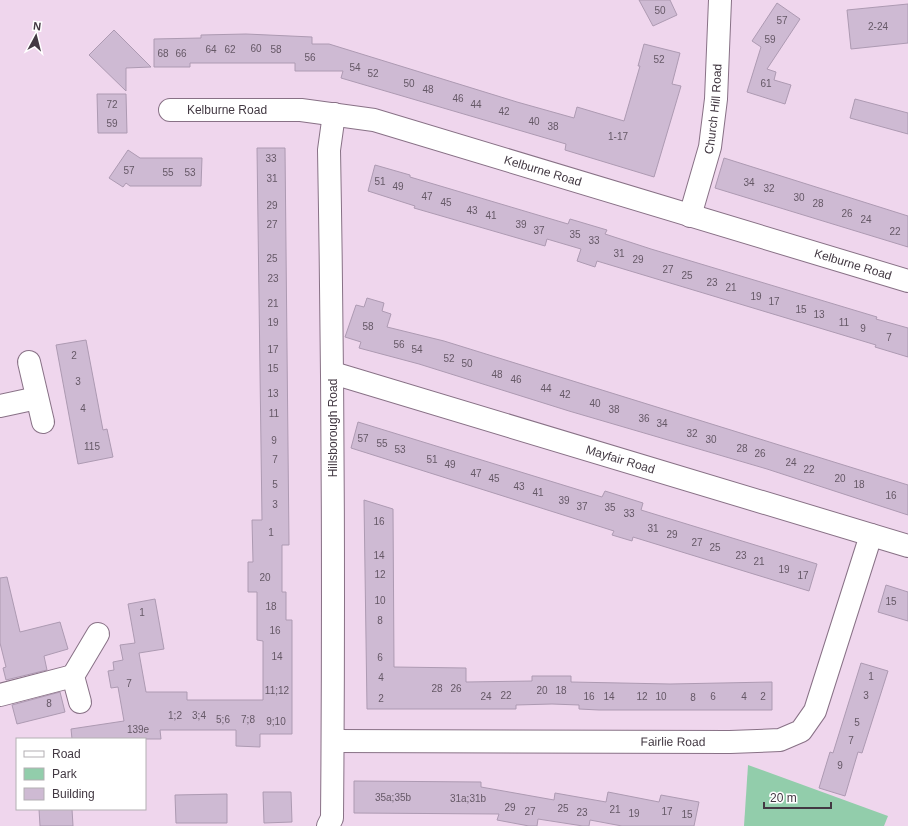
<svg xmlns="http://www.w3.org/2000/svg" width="908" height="826" viewBox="0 0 908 826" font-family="Arial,sans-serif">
<rect width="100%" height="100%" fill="#efd6ed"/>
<path fill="#92cdab" d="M 748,765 L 888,816 L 884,826 L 744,826 Z"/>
<path fill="#cebad3" stroke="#ad9ab2" d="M 639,0 L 670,0 L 677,15 L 653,26 Z
M 777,3 L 800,19 L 767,69 L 776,72 L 774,80 L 791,85 L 785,104 L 747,92 L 761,47 L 752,41 Z
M 908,4 L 908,43 L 851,49 L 847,10 Z
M 114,30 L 151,67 L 126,68 L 126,91 L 89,55 Z
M 246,34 L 312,37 L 312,44 L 329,44 L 517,102 L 574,118 L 577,107 L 624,121 L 640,66 L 638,66 L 644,44 L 680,53 L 672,84 L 681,86 L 654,177 L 565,150 L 566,144 L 341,78 L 343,71 L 295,71 L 295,63 L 190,63 L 190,67 L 154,67 L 154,39 L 201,38 L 201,35 Z
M 97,94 L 126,94 L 127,133 L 98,133 Z
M 855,99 L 908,113 L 908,134 L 850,118 Z
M 257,148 L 285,148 L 289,545 L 282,545 L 282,592 L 286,592 L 286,620 L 292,620 L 292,734 L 260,734 L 260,747 L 236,746 L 236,730 L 160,730 L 161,739 L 72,739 L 71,729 L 124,721 L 118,687 L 111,688 L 108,671 L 114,670 L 113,662 L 123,660 L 120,645 L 135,643 L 128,604 L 155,599 L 164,649 L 139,653 L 146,692 L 187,692 L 187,700 L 263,700 L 263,641 L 257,640 L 257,592 L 248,592 L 248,562 L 253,562 L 252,520 L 262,520 Z
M 128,150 L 140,158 L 202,158 L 201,186 L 130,186 L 126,183 L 123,187 L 109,178 Z
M 724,158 L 908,216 L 908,247 L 715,188 Z
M 375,165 L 410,175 L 410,177 L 568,224 L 570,219 L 607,230 L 605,234 L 651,249 L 877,317 L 876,319 L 908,328 L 908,357 L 875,347 L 876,345 L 597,261 L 595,267 L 577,261 L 581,249 L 547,239 L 545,246 L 414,208 L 415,206 L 368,191 Z
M 367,298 L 384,303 L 382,311 L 391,314 L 387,327 L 444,341 L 908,485 L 908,515 L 767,469 L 569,411 L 419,364 L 359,348 L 361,342 L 345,337 L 356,305 L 364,307 Z
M 86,340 L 103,430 L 107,429 L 113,457 L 78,464 L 56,345 Z
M 358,422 L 602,497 L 605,491 L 643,503 L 641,510 L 817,564 L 809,591 L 633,537 L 632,541 L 612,535 L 614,531 L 351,448 Z
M 364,500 L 393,509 L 394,667 L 466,668 L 466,682 L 532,681 L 532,676 L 571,676 L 571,682 L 670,684 L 772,682 L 772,710 L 599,710 L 579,709 L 579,705 L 552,704 L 516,705 L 516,709 L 367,709 Z
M 7,577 L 20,632 L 60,622 L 68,649 L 44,656 L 47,670 L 6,680 L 3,668 L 6,667 L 0,643 L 0,578 Z
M 886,585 L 908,592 L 908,621 L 878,612 Z
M 861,663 L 888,671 L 862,753 L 858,752 L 845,796 L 819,788 L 830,752 L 833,753 Z
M 60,692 L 65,712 L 17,724 L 12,705 Z
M 354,781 L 481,782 L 481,787 L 554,800 L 555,793 L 606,802 L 608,792 L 659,802 L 661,795 L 699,802 L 694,826 L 622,826 L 590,820 L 589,826 L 583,826 L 538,819 L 537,826 L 529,826 L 497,820 L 499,814 L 354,813 Z
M 263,792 L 291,792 L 292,822 L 264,823 Z
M 227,794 L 227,823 L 176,823 L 175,795 Z
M 39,809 L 72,809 L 73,826 L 40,826 Z"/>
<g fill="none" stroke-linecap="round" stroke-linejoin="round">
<g stroke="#887186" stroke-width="24">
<g id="minor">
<path id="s1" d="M 170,110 L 301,110 L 374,120 L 908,281"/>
<path id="s2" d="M 690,216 L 710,147 L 716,99 L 720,0"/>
<path d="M 29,362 L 43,422"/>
<path id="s3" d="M 333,373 L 908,546"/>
<path d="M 0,406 L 37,398"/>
<path d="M 0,695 L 73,676"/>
<path d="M 80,702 L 73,676 L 98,634"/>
<path id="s4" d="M 333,741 L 730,742 L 780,740 L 801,731 L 815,711 L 871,535"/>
<path d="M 328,826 L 332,818 C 334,595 333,373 329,150 L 334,114"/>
</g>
</g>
<use href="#minor" stroke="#fff" stroke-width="22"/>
</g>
<g text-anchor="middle" stroke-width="3" stroke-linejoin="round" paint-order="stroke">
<g font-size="10" fill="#655866">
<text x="660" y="14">50</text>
<text x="782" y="24">57</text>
<text x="878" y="30">2-24</text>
<text x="770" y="43">59</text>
<text x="256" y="52">60</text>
<text x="211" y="53">64</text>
<text x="230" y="53">62</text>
<text x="276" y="53">58</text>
<text x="163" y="57">68</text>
<text x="181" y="57">66</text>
<text x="310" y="61">56</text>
<text x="659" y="63">52</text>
<text x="355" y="71">54</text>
<text x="373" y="77">52</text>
<text x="409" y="87">50</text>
<text x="766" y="87">61</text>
<text x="428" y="93">48</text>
<text x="458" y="102">46</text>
<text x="112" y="108">72</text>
<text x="476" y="108">44</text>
<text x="504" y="115">42</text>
<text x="534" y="125">40</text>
<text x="112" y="127">59</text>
<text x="553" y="130">38</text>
<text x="618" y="140">1-17</text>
<text x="271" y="162">33</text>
<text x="129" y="174">57</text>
<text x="168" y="176">55</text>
<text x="190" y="176">53</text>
<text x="272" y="182">31</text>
<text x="380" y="185">51</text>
<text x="749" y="186">34</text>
<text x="398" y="190">49</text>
<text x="769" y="192">32</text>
<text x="427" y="200">47</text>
<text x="799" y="201">30</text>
<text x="446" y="206">45</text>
<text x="818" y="207">28</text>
<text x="272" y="209">29</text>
<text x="472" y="214">43</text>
<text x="847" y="217">26</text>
<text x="491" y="219">41</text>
<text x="866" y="223">24</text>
<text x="272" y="228">27</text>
<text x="521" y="228">39</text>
<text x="539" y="234">37</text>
<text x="895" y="235">22</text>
<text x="575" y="238">35</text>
<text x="594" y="244">33</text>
<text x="619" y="257">31</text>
<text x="272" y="262">25</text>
<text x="638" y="263">29</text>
<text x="668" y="273">27</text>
<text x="687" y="279">25</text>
<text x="273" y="282">23</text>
<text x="712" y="286">23</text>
<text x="731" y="291">21</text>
<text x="756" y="300">19</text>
<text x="774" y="305">17</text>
<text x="273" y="307">21</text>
<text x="801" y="313">15</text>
<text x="819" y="318">13</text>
<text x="273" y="326">19</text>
<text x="844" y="326">11</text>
<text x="368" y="330">58</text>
<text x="863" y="332">9</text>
<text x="889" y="341">7</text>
<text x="399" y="348">56</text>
<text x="273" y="353">17</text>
<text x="417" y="353">54</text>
<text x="74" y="359">2</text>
<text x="449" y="362">52</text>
<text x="467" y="367">50</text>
<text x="273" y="372">15</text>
<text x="497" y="378">48</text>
<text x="516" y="383">46</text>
<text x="78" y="385">3</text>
<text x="546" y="392">44</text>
<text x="273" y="397">13</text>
<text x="565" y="398">42</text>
<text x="595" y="407">40</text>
<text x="83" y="412">4</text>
<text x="614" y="413">38</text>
<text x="274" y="417">11</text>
<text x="644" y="422">36</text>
<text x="662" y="427">34</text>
<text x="692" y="437">32</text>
<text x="363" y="442">57</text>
<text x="711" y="443">30</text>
<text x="274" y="444">9</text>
<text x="382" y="447">55</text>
<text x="92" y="450">115</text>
<text x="742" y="452">28</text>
<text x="400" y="453">53</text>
<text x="760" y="457">26</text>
<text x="275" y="463">7</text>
<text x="432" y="463">51</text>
<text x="791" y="466">24</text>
<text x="450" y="468">49</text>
<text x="809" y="473">22</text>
<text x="476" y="477">47</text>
<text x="494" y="482">45</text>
<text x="840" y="482">20</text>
<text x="275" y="488">5</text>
<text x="859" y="488">18</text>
<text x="519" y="490">43</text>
<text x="538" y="496">41</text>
<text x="891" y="499">16</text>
<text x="564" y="504">39</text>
<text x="275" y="508">3</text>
<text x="582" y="510">37</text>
<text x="610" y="511">35</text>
<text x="629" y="517">33</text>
<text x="379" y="525">16</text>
<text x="653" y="532">31</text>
<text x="271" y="536">1</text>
<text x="672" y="538">29</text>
<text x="697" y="546">27</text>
<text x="715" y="551">25</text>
<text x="379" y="559">14</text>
<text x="741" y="559">23</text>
<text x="759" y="565">21</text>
<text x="784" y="573">19</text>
<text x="380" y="578">12</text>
<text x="803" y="579">17</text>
<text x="265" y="581">20</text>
<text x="380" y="604">10</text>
<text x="891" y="605">15</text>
<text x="271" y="610">18</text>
<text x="142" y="616">1</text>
<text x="380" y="624">8</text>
<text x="275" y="634">16</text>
<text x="277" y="660">14</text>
<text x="380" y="661">6</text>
<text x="871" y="680">1</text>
<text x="381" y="681">4</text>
<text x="129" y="687">7</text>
<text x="437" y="692">28</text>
<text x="456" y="692">26</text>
<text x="277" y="694">11;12</text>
<text x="542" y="694">20</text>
<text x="561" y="694">18</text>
<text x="506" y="699">22</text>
<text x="866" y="699">3</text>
<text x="486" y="700">24</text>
<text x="589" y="700">16</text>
<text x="609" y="700">14</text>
<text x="642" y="700">12</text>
<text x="661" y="700">10</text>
<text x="713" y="700">6</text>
<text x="744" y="700">4</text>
<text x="763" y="700">2</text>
<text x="693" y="701">8</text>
<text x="381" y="702">2</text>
<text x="49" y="707">8</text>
<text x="175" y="719">1;2</text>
<text x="199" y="719">3;4</text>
<text x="223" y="723">5;6</text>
<text x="248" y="723">7;8</text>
<text x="276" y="725">9;10</text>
<text x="857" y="726">5</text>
<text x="138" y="733">139e</text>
<text x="851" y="744">7</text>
<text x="840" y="769">9</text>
<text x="393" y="801">35a;35b</text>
<text x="468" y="802">31a;31b</text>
<text x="510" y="811">29</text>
<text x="563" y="812">25</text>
<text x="615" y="813">21</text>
<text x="530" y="815">27</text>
<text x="667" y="815">17</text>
<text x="582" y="816">23</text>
<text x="634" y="817">19</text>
<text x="687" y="818">15</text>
</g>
<g font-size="12" fill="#423842" stroke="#fff">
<text dy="4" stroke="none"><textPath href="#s2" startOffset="110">Church Hill Road</textPath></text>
<text dy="4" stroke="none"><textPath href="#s1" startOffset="57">Kelburne Road</textPath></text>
<text dy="4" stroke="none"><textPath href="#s1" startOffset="381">Kelburne Road</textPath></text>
<text dy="4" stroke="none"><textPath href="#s1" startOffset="705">Kelburne Road</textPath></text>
<text transform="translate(333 428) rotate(-90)" y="4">Hillsborough Road</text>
<text dy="4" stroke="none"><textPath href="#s3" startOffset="300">Mayfair Road</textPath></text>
<text dy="4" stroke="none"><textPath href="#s4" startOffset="340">Fairlie Road</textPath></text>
</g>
</g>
<rect x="16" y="738" width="130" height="72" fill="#ffffff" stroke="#b3afb3"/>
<rect x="24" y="751" width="20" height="6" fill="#ffffff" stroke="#b3afb3"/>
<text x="52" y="758" font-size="12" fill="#423842">Road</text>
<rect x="24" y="768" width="20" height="12" fill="#92cdab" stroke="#b3afb3"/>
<text x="52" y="778" font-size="12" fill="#423842">Park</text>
<rect x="24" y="788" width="20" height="12" fill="#cebad3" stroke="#b3afb3"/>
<text x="52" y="798" font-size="12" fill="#423842">Building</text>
<g transform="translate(36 36) rotate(7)" stroke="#ffffff" stroke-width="3" paint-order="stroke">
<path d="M0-3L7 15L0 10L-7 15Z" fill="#423842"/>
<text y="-6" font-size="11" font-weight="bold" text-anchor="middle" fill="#423842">N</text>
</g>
<path d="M764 802v6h67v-6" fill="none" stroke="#423842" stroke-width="2"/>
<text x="770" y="802" font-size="12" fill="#423842" stroke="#ffffff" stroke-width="3" paint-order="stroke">20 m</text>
</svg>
